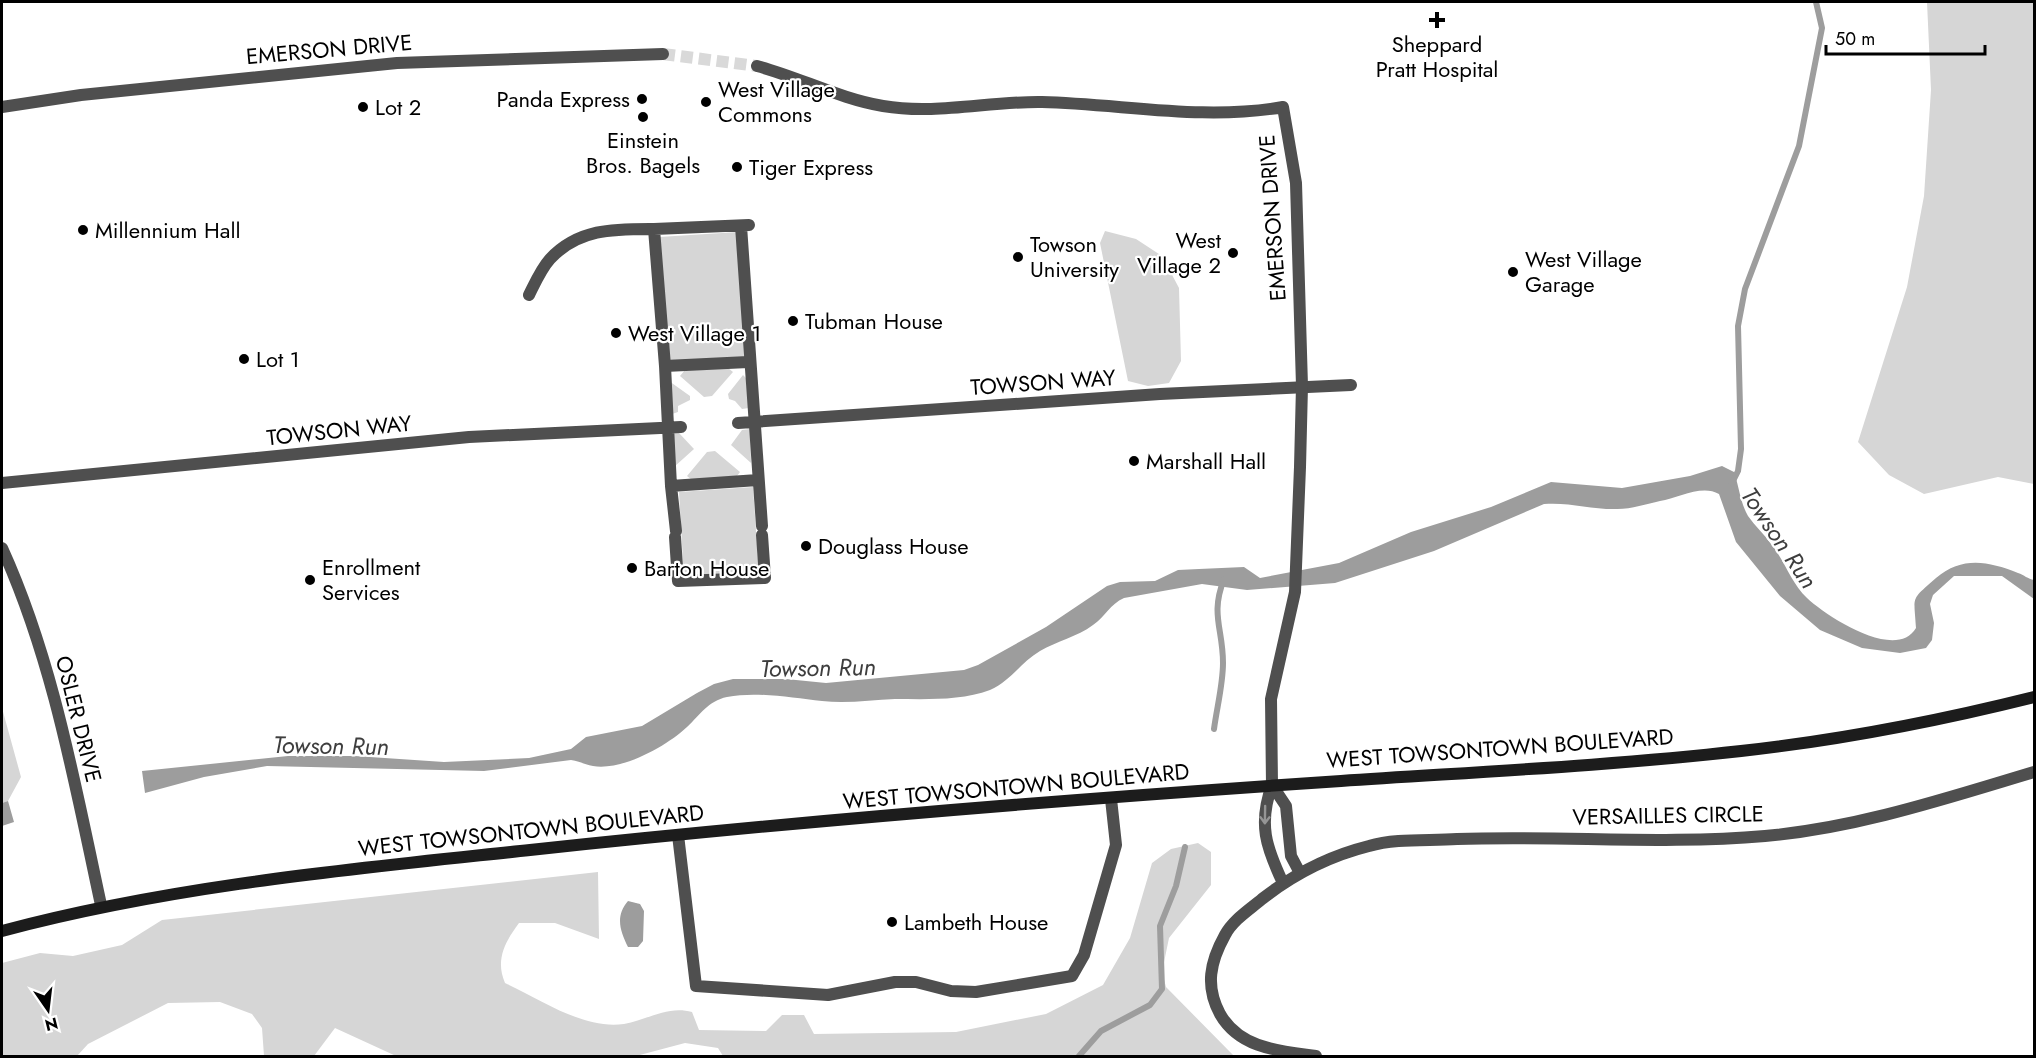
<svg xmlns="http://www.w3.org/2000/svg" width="2036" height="1058" viewBox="0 0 2036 1058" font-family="Jost,sans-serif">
<rect width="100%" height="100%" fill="#fff"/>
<path fill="#d6d6d6" d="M 1927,2 L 2034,2 L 2034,484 L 1998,477 L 1924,494 L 1889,475 L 1858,442 L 1907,287 L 1924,196 L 1931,90 Z
M 1105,231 L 1136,239 L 1162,256 L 1179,288 L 1181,361 L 1169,383 L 1148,386 L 1128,381 L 1100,243 Z
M 738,232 L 745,359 L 666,363 L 659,237 Z
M 728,368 L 733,372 L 712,396 L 704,397 L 680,376 L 685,370 Z
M 743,375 L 746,378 L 749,408 L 742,409 L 735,401 L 729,399 L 728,394 Z
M 669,381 L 690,396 L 690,400 L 678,406 L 678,412 L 672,414 Z
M 750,429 L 751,463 L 731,445 L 742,430 Z
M 672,433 L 679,433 L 694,449 L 674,467 Z
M 715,451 L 740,472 L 737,476 L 692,480 L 687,476 L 707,452 Z
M 753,487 L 759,574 L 684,578 L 679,492 Z
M 2,708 L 21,777 L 8,801 L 2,803 Z
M 1198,843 L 1211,852 L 1211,885 L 1169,938 L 1162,972 L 1166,987 L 1234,1056 L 723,1056 L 718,1048 L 685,1043 L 636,1056 L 396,1056 L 335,1028 L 314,1056 L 264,1056 L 262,1028 L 252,1014 L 220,1002 L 168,1003 L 88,1044 L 77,1056 L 2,1056 L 2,963 L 40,953 L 73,956 L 122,945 L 162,920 L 598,872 L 599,939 L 555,923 L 519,923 C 505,942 495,960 505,983 C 540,999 584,1030 624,1024 C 647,1020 668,1005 692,1012 L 699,1030 L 766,1031 L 782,1015 L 804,1015 L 814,1034 L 956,1032 L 1046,1014 L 1103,985 L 1130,938 L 1152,863 L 1171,849 Z"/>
<path fill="#9d9d9d" d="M 1722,466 L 1734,472 C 1739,486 1740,502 1748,516 C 1755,526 1764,534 1771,544 C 1785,561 1791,583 1807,598 C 1826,616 1896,662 1916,628 C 1914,595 1910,601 1936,578 C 1962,556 1988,561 2018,573 C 2024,575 2028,579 2034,580 L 2034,599 L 2002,576 L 1954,576 L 1933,595 L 1930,604 L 1934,623 L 1932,640 L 1926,648 L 1900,653 L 1862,648 L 1820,630 L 1780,596 L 1736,542 L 1719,494 C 1702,484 1678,498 1660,501 C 1646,504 1629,510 1614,509 C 1590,509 1568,502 1544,504 L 1434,551 L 1335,583 L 1247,590 L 1202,584 L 1124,598 C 1110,604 1105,617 1093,625 C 1077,637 1057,641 1040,651 C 1021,662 1011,681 990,690 C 961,701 925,699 895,699 C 871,700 846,704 822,701 C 792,698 757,691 727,697 C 708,701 700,715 687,727 C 667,746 622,771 593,766 C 585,765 580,761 571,760 L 484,771 L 267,766 L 204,777 L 145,793 L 142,771 L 288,756 L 355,756 L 444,762 L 529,758 L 571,749 L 586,737 L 642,726 L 697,693 L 714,684 L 733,679 L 786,679 L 826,683 L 964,670 L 978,665 L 1046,627 L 1107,586 L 1120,582 L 1155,581 L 1178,570 L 1199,569 L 1244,567 L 1260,578 L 1339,563 L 1411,532 L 1491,507 L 1551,482 L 1622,488 L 1690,476 Z
M 8,801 L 14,822 L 2,826 L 2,803 Z
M 628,901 L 640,904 L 644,911 L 643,941 L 638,947 L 628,947 C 620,931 615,916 628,901 Z"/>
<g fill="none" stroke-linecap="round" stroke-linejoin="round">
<path stroke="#9d9d9d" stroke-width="6" d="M 1732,483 L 1738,471 L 1741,449 L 1738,326 L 1745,289 L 1799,146 L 1822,28 L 1816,2
M 1214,729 C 1217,707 1223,684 1223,663 C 1223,628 1210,615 1224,579
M 1079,1056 L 1101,1031 L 1150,1005 L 1162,989 L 1160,926 L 1176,886 L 1185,847"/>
<path stroke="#d9d9d9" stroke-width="12" stroke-dasharray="12 6" stroke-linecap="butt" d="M 663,54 L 757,66"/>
<path stroke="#4f4f4f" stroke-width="12" d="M 741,226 L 762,526
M 529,295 C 535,283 541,269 550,259 C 579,228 615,229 654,229
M 748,362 L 665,366 L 654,229 L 749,225
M 665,366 L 671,486
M 738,423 L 1160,394 L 1351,385
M 2,483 L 469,437 L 681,427
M 676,531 L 671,486 L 758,480
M 675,537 L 678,581 L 765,578 L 762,535"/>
<path stroke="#4f4f4f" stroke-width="12" d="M 1272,785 C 1258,824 1266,847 1283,883
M 1272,785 L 1286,806 L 1291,856 L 1300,873
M 678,835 L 696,986 L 828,995 L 895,982 L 916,982 L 951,991 L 976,992 L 1072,976 L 1084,955 L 1116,845 L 1111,799
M 1316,1056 C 1280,1051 1240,1049 1220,1014 C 1205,986 1210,962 1225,935 C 1233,920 1249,910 1262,899 C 1294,874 1329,856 1369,846 C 1396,838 1429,841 1457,839 C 1559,835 1663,845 1765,836 C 1857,828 1947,798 2034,772"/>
<path stroke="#4f4f4f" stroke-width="12" d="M 757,66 C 799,77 840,99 883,106 C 936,115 989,101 1042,102 C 1123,104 1203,121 1283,107 L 1296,183 L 1302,386 L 1300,467 L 1295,592 L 1271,699 L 1272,785
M 2,107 L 81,95 L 397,63 L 663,54
M 2,548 C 53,660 75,785 101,905"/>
<path stroke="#1c1c1c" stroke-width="12" d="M 2,931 C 174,885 353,869 530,850 C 800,821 1070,799 1341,781 C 1474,772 1608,766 1741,751 C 1840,740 1938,721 2034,697"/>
</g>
<defs><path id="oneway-shaft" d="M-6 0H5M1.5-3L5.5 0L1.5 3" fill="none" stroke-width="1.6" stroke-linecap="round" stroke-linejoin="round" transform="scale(1.5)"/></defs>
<use stroke="#959595" href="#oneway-shaft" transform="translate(1265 815) rotate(91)"/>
<g fill="#000" stroke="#fff" stroke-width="2">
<path d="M1434 11h6v6h6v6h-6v6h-6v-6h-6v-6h6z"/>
<circle cx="642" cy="99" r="6"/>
<circle cx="706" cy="102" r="6"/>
<circle cx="363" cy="107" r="6"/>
<circle cx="643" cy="117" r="6"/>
<circle cx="737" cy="167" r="6"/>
<circle cx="83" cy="230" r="6"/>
<circle cx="1233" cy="253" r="6"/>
<circle cx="1018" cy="257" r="6"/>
<circle cx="1513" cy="272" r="6"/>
<circle cx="793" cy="321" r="6"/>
<circle cx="616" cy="333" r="6"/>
<circle cx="244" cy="359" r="6"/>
<circle cx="1134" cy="461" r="6"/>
<circle cx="806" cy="546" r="6"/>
<circle cx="632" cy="568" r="6"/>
<circle cx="310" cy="580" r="6"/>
<circle cx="892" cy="922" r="6"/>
</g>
<g text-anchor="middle" stroke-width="4.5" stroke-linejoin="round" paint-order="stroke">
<g font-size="22" fill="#000" stroke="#fff" text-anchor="start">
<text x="1437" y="52" text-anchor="middle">Sheppard<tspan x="1437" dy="25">Pratt Hospital</tspan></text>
<text x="718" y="97">West Village<tspan x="718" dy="25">Commons</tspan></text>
<text x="630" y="107" text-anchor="end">Panda Express</text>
<text x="375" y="115">Lot 2</text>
<text x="643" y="148" text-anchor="middle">Einstein<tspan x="643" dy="25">Bros. Bagels</tspan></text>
<text x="749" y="175">Tiger Express</text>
<text x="95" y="238">Millennium Hall</text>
<text x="1221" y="248" text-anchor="end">West<tspan x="1221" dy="25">Village 2</tspan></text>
<text x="1030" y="252">Towson<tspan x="1030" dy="25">University</tspan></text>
<text x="1525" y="267">West Village<tspan x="1525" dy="25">Garage</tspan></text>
<text x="805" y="329">Tubman House</text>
<text x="628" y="341">West Village 1</text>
<text x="256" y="367">Lot 1</text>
<text x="1146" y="469">Marshall Hall</text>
<text x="818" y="554">Douglass House</text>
<text x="322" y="575">Enrollment<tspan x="322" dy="25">Services</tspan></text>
<text x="644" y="576">Barton House</text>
<text x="904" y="930">Lambeth House</text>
</g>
<g font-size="22" fill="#000" stroke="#fff">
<text transform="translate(329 49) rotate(-5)" y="8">EMERSON DRIVE</text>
<text transform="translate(1272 218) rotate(-94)" y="8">EMERSON DRIVE</text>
<text transform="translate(1043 382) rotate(-4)" y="8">TOWSON WAY</text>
<text transform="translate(339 430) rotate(-6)" y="8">TOWSON WAY</text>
<text transform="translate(79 719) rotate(76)" y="8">OSLER DRIVE</text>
<text transform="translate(1500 748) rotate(-4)" y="8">WEST TOWSONTOWN BOULEVARD</text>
<text transform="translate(1016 786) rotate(-5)" y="8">WEST TOWSONTOWN BOULEVARD</text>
<text transform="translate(1668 815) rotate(-1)" y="8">VERSAILLES CIRCLE</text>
<text transform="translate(531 830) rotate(-6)" y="8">WEST TOWSONTOWN BOULEVARD</text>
</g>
<g font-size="24" font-style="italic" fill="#3e3e3e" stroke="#fff">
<text transform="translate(1779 538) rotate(56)" y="8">Towson Run</text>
<text transform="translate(818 668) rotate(-1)" y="8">Towson Run</text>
<text transform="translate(331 746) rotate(1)" y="8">Towson Run</text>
</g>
</g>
<rect width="2036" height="1058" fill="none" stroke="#000000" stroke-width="6"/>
<g transform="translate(48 1010) rotate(166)" stroke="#ffffff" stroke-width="4.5" paint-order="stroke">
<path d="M0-4.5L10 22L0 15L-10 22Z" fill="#000000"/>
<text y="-9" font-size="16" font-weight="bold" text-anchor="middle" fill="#000000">N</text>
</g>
<path d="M1826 45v9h159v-9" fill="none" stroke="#000000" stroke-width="3"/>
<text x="1835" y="45" font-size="18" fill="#000000" stroke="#ffffff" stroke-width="4.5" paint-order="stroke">50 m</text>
</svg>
